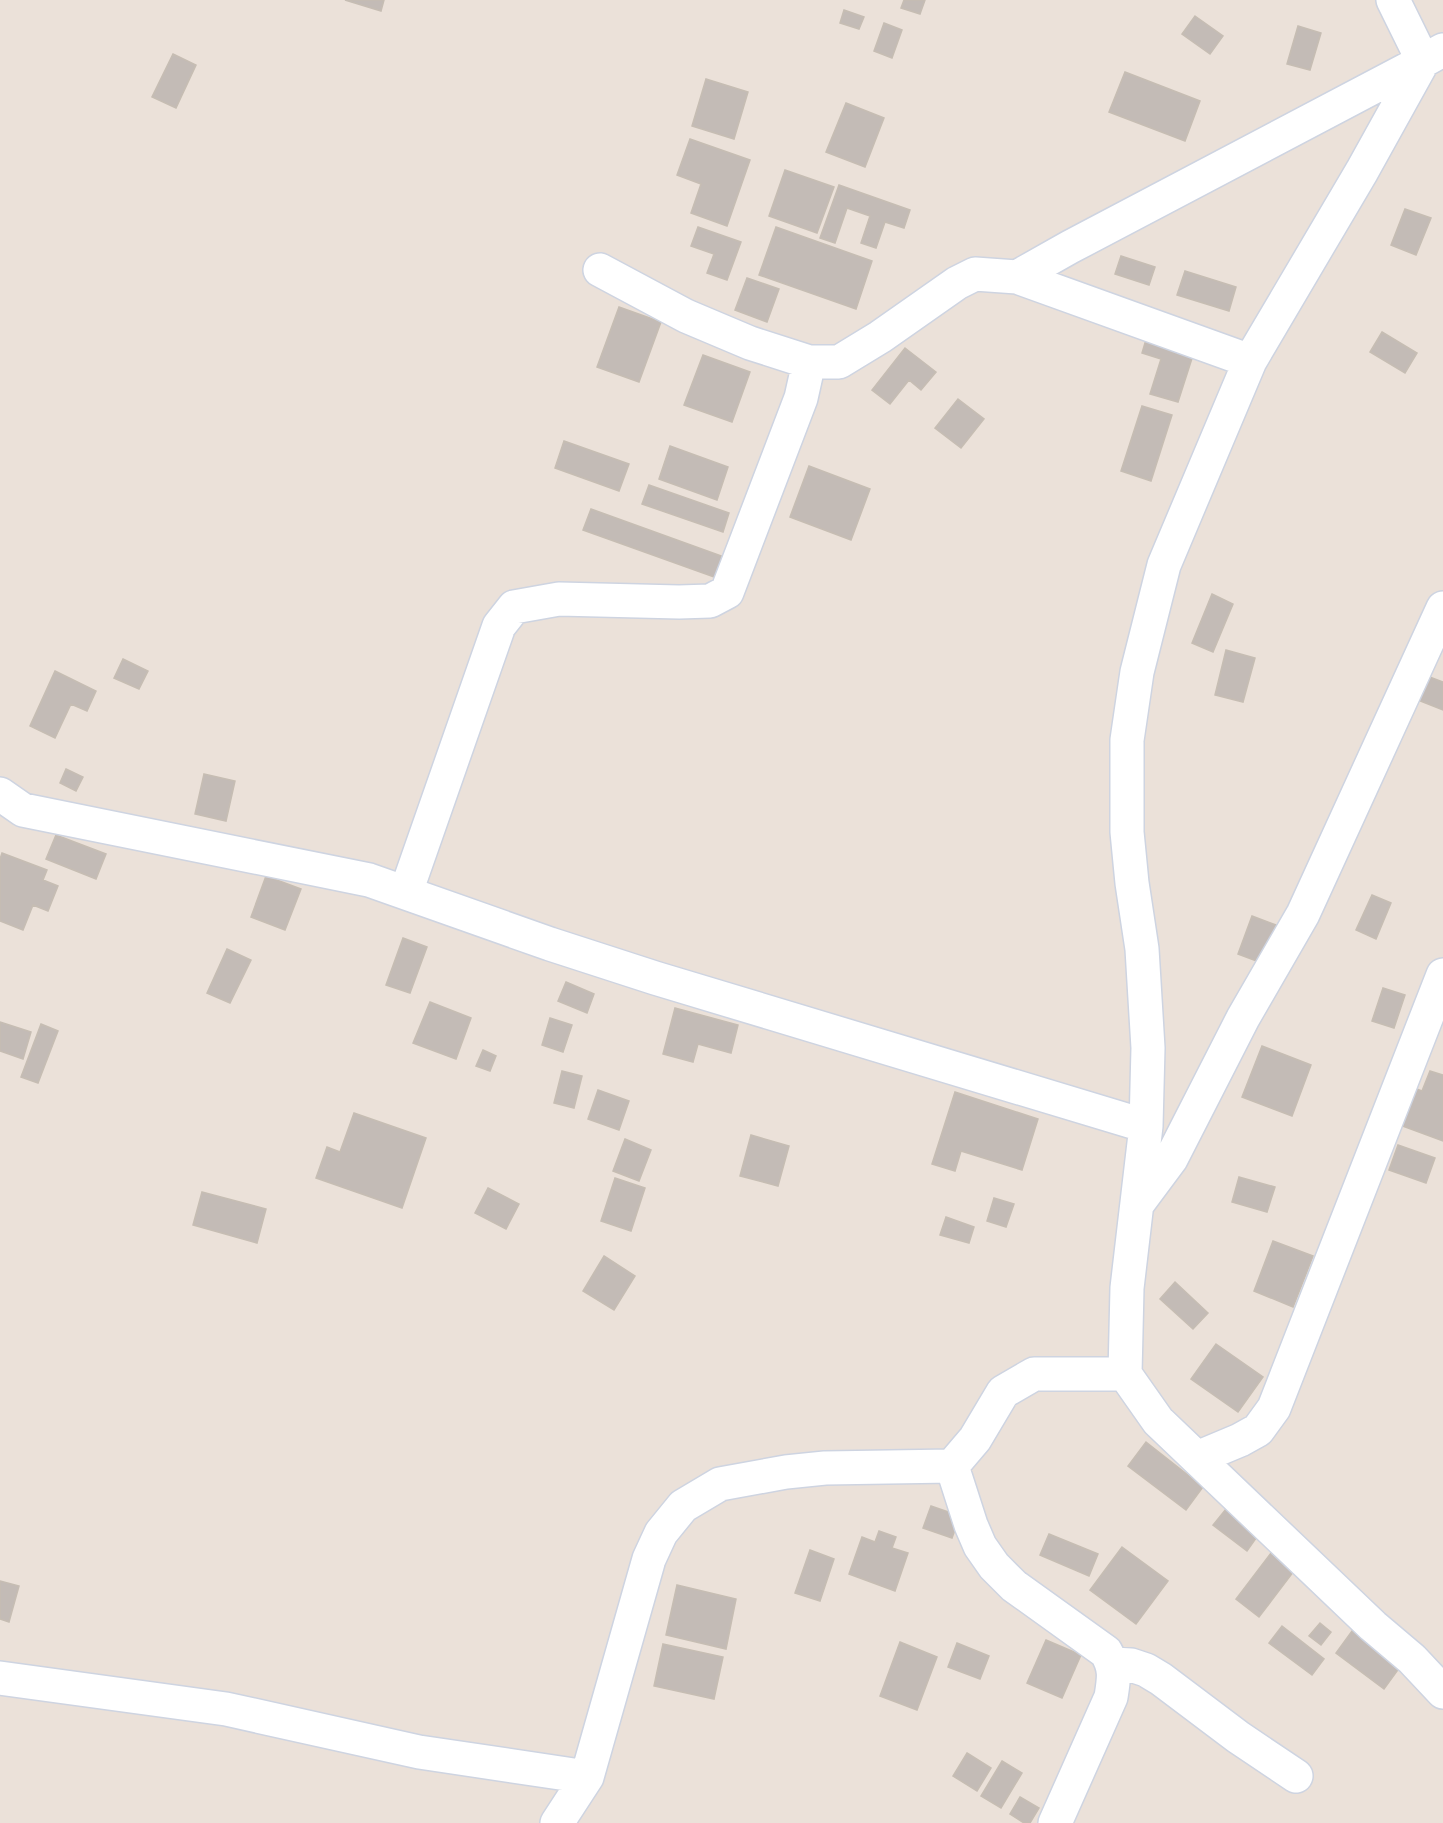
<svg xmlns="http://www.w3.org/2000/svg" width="1443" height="1823" viewBox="0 0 1443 1823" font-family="'Exo 2',sans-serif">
<rect width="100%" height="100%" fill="#ebe1d9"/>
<path fill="#c3bbb6" stroke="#c6bdb3" stroke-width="1.5" d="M 345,0 L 384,0 L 381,11 Z
M 904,0 L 925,0 L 920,14 L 901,8 Z
M 844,10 L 864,17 L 859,29 L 840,23 Z
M 1195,16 L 1223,36 L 1210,54 L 1182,34 Z
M 884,23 L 902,30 L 892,58 L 874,51 Z
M 1298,26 L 1321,33 L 1310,70 L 1287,64 Z
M 173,54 L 196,65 L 176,108 L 152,97 Z
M 1125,72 L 1200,101 L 1185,141 L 1109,112 Z
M 706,79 L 748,92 L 734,139 L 692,126 Z
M 846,103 L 884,118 L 865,167 L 826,152 Z
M 690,139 L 750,160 L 727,226 L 691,213 L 701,184 L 677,175 Z
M 785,170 L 834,187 L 817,233 L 769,216 Z
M 839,185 L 910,210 L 904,228 L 885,222 L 876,248 L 861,243 L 870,216 L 847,208 L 835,243 L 820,238 Z
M 1405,209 L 1431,218 L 1416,255 L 1391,245 Z
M 698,227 L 741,242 L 727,280 L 707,273 L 714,254 L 691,246 Z
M 776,227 L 872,261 L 856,309 L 759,275 Z
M 1121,256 L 1155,267 L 1149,285 L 1115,274 Z
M 1185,271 L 1236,287 L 1229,311 L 1177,295 Z
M 747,278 L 779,289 L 767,322 L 735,310 Z
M 619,307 L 661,322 L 639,382 L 597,367 Z
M 1382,332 L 1417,353 L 1405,373 L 1370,352 Z
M 1148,333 L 1195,349 L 1178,402 L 1150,394 L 1161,359 L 1142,353 Z
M 905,348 L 936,372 L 921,390 L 909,380 L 890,404 L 872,390 Z
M 703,355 L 750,372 L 732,422 L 684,405 Z
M 958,399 L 984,419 L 961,448 L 935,428 Z
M 1142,406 L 1172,415 L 1151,481 L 1121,471 Z
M 564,441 L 629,464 L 619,491 L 555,468 Z
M 670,446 L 728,467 L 717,500 L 659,479 Z
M 809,466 L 870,489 L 851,540 L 790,517 Z
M 649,485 L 729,513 L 723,532 L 642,504 Z
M 591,509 L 724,557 L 717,578 L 583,530 Z
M 1212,594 L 1233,604 L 1213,652 L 1192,643 Z
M 1226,650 L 1255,658 L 1243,702 L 1215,695 Z
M 123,659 L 148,671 L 139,689 L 114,678 Z
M 55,671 L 96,691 L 87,711 L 71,704 L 55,738 L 30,726 Z
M 1427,676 L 1443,682 L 1443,710 L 1418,700 Z
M 66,769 L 83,777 L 76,791 L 60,783 Z
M 204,774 L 235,781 L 226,821 L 195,814 Z
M 56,835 L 106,854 L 96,879 L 46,859 Z
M 2,853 L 47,870 L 43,880 L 58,886 L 48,911 L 33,905 L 23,930 L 0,921 L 0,859 Z
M 266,876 L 301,889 L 285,930 L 251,917 Z
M 1372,895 L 1391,903 L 1376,939 L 1356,930 Z
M 1252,916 L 1276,925 L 1262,963 L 1238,954 Z
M 403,938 L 427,947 L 410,993 L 386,985 Z
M 227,949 L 251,960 L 230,1003 L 207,993 Z
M 566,982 L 594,994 L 587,1013 L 558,1001 Z
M 1383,988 L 1405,995 L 1394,1028 L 1372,1021 Z
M 430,1002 L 471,1018 L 456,1059 L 413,1043 Z
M 675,1008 L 738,1025 L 731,1053 L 698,1044 L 693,1062 L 663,1054 Z
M 550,1018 L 572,1025 L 563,1052 L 542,1045 Z
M 0,1022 L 31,1032 L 23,1059 L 0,1051 Z
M 41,1024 L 58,1031 L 38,1083 L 21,1077 Z
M 1262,1046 L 1311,1065 L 1292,1116 L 1242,1097 Z
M 483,1050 L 496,1056 L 490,1071 L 476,1066 Z
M 562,1071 L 582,1076 L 574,1108 L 554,1103 Z
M 1430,1071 L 1443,1075 L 1443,1141 L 1400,1125 L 1414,1088 L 1422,1091 Z
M 598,1090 L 629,1101 L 619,1130 L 588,1119 Z
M 955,1092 L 1038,1119 L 1022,1170 L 961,1151 L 955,1171 L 932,1164 Z
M 354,1113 L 426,1138 L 402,1208 L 316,1178 L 327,1147 L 340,1152 Z
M 751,1135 L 789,1146 L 778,1186 L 740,1176 Z
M 625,1139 L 651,1150 L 639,1181 L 613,1171 Z
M 1398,1145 L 1435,1158 L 1426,1183 L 1389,1170 Z
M 1239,1177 L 1275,1187 L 1267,1212 L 1232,1202 Z
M 615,1178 L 645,1188 L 631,1231 L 601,1221 Z
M 488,1188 L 519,1204 L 506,1229 L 475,1213 Z
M 202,1192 L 266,1209 L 257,1243 L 193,1225 Z
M 994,1198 L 1014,1204 L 1006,1227 L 987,1221 Z
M 946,1217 L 974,1227 L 969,1243 L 940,1235 Z
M 1273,1241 L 1313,1256 L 1293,1307 L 1254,1291 Z
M 604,1256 L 635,1276 L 614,1310 L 583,1291 Z
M 1175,1282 L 1208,1313 L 1193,1329 L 1160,1299 Z
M 1216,1344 L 1263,1377 L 1238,1412 L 1191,1379 Z
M 1146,1442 L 1203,1487 L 1186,1510 L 1128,1466 Z
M 931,1506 L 960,1516 L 952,1538 L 923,1528 Z
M 1226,1509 L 1259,1534 L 1247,1551 L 1213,1525 Z
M 879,1531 L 896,1537 L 892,1548 L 908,1553 L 895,1591 L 849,1574 L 862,1537 L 875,1542 Z
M 1049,1534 L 1098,1554 L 1089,1576 L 1040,1555 Z
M 1122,1547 L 1168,1581 L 1136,1624 L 1090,1590 Z
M 810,1550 L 834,1559 L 820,1601 L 795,1593 Z
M 1271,1553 L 1294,1571 L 1259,1617 L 1236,1599 Z
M 0,1581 L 19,1586 L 9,1622 L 0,1619 Z
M 677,1585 L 736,1599 L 726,1649 L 666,1635 Z
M 1320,1623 L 1331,1632 L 1321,1645 L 1309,1636 Z
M 1282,1626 L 1324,1659 L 1312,1675 L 1269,1643 Z
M 1352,1631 L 1400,1667 L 1384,1689 L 1336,1653 Z
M 1046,1640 L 1081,1655 L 1062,1698 L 1027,1683 Z
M 900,1642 L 937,1657 L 917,1710 L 880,1696 Z
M 957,1643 L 989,1656 L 980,1679 L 948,1667 Z
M 663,1644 L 723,1657 L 714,1699 L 654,1686 Z
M 967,1753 L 991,1768 L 977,1791 L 953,1776 Z
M 1002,1761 L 1022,1773 L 1001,1808 L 981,1796 Z
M 1020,1797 L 1039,1808 L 1030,1823 L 1024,1823 L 1010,1814 Z"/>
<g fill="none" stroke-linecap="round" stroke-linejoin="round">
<g stroke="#ced4e1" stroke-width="36">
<path id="minor" d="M 1443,50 L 1423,61 L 1362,171 L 1250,361 L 1164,565 L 1137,672 L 1127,740 L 1127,832 L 1132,883 L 1142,949 L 1148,1048 L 1146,1126 L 1127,1288 L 1125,1374 L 1158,1421 L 1373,1626 L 1412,1659 L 1443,1692
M 600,270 L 686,316 L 750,343 L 809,362 L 839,362 L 880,337 L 957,283 L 975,274 L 1017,277 L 1250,361
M 1017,277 L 1070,247 L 1423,61 L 1393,0
M 0,794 L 23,810 L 369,880 L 550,944 L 655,978 L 1146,1126
M 406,892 L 499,626 L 514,607 L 559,599 L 679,602 L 710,601 L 727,592 L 801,398 L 809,362
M 1139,1202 L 1171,1159 L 1243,1018 L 1303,914 L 1443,608
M 1197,1458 L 1240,1440 L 1258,1430 L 1274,1408 L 1443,975
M 952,1466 L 971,1525 L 980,1546 L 994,1566 L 1014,1586 L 1106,1652 C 1116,1669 1114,1678 1111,1697 L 1055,1823
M 1113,1664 L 1131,1665 L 1146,1670 L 1161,1679 L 1238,1737 L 1296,1776
M 0,1678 L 226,1709 L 419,1752 L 587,1777
M 557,1823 L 587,1777 L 649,1559 L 661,1533 L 683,1506 L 720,1484 L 786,1472 L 825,1468 L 952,1466 L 975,1439 L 1003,1392 L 1034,1374 L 1125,1374"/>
</g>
<use href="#minor" stroke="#fff" stroke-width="33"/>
</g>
</svg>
